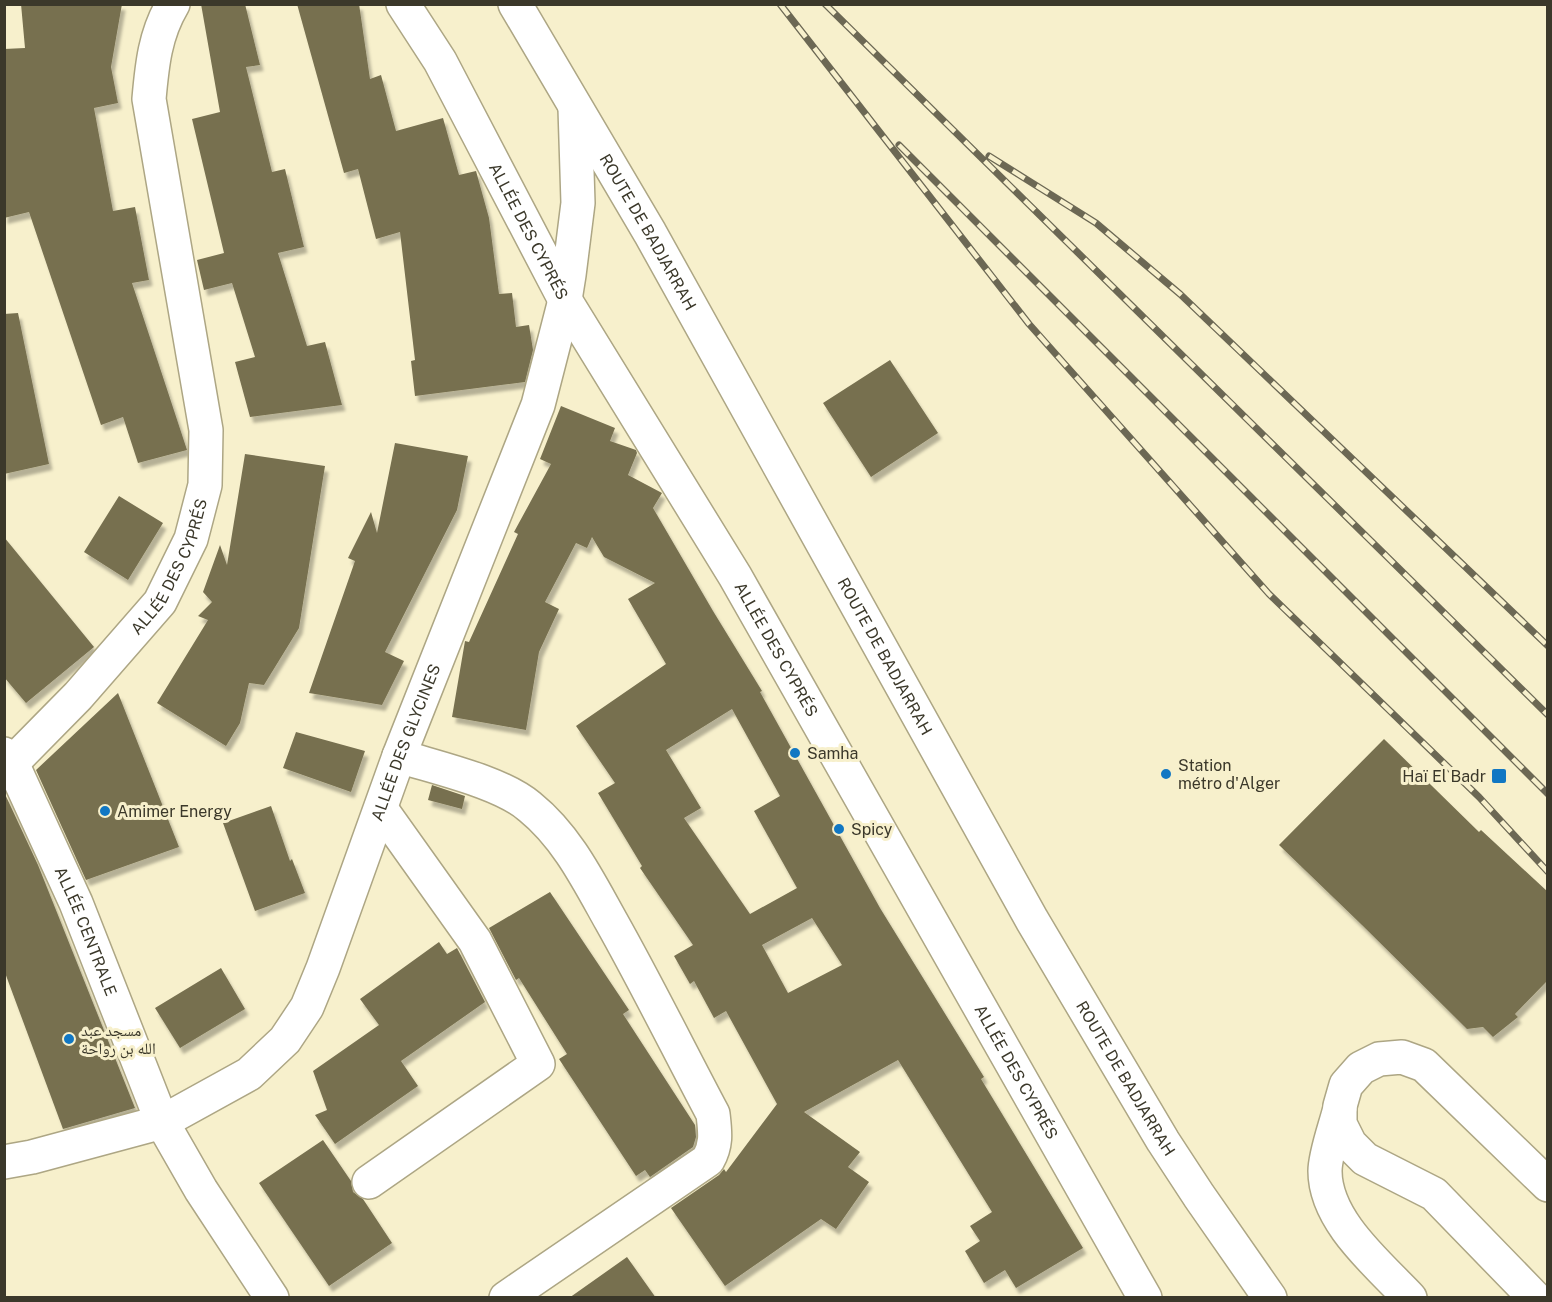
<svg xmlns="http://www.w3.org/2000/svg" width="1552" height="1302" viewBox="0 0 1552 1302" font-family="'Public Sans','Noto Naskh Arabic',sans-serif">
<defs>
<filter id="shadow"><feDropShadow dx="3.5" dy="6" stdDeviation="1.5" flood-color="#0004"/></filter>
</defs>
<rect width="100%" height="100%" fill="#f7f0cc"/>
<path fill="#777050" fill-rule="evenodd" filter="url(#shadow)" d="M 21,4 L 122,4 L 111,67 L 118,103 L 94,108 L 113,211 L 135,207 L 149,280 L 132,283 L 187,450 L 138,463 L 123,417 L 101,425 L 29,212 L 4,218 L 4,49 L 25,48 Z
M 201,4 L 245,4 L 260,65 L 246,67 L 272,172 L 285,169 L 304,247 L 278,253 L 307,346 L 325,342 L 342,405 L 250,417 L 235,362 L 255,357 L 232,283 L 204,290 L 197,260 L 224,253 L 192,119 L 220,112 Z
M 297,4 L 359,4 L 370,79 L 381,75 L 396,131 L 443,118 L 459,175 L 476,171 L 489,218 L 499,294 L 512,293 L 516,327 L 529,325 L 533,350 L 525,382 L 415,396 L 411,361 L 415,360 L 400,232 L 376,239 L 358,169 L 344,173 Z
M 18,313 L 49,464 L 4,474 L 4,314 Z
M 890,360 L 938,433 L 871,477 L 823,403 Z
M 561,406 L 615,428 L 610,441 L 636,450 L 637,453 L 628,475 L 662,493 L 653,508 L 713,611 L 762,691 L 760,692 L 880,908 L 984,1077 L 981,1079 L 1083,1248 L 1016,1288 L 1005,1270 L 984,1283 L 965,1251 L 980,1241 L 970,1226 L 992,1212 L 898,1060 L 804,1112 L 860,1152 L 848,1167 L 869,1182 L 836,1229 L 821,1219 L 725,1286 L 671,1208 L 719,1175 L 724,1169 L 726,1172 L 777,1104 L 726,1011 L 714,1018 L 694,981 L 690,984 L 674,956 L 693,945 L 640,868 L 642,866 L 598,793 L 615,783 L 576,726 L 666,664 L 628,599 L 655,583 L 604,557 L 592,537 L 587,548 L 576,543 L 545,602 L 559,609 L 539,652 L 526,730 L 452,717 L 465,641 L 469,642 L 518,534 L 514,532 L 551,464 L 540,459 ZM 732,709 L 780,796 L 754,811 L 797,888 L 750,914 L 684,818 L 701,808 L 666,750 ZM 812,918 L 842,965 L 788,993 L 762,945 Z
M 395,443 L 468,456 L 457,510 L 385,652 L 404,661 L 382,705 L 309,693 L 355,561 L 348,558 L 371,512 L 377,533 Z
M 245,454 L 325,466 L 299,628 L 264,685 L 249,683 L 240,723 L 226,746 L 157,703 L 208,620 L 198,616 L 212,602 L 203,592 L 220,545 L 227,565 Z
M 119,496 L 163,523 L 128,580 L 84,552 Z
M 4,537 L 94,647 L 26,703 L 4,677 Z
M 118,693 L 179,847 L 86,880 L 36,770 Z
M 296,732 L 365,751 L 351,792 L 283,768 Z
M 1384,739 L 1479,832 L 1481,830 L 1548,892 L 1548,980 L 1515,1014 L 1518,1017 L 1493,1037 L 1483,1027 L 1467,1029 L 1362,925 L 1279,845 Z
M 432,785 L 465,796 L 462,809 L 428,800 Z
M 4,792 L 38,865 L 135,1108 L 63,1129 L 4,970 Z
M 271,806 L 290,861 L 292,859 L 305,893 L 255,911 L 223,823 Z
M 550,892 L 629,1010 L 623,1014 L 695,1125 L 696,1137 L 693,1147 L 650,1177 L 645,1170 L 636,1176 L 559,1059 L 567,1054 L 519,978 L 516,980 L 489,928 Z
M 439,942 L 447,954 L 457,948 L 485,1002 L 401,1061 L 418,1086 L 335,1144 L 315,1115 L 327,1110 L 313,1071 L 379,1025 L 360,999 Z
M 221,968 L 245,1009 L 180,1048 L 155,1008 Z
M 323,1140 L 351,1181 L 353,1192 L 363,1199 L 392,1243 L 329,1286 L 259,1183 Z
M 627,1257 L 656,1298 L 569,1298 Z"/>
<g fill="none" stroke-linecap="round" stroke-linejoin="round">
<g stroke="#ada684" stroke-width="36">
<g id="minor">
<path id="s1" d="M 403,4 L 440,61 L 565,300 L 735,576 L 1145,1298"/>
<path id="s2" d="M 4,754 L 12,763 L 76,903 L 162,1122 L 201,1190 L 272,1298"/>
<path d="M 399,756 C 437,768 501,782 530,807 C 567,837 588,880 611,921 C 647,985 679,1050 713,1114 C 715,1132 717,1144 708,1160 L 506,1298"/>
<path id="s3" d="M 4,768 L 12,763 L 78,696 L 160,602 L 191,539 L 205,485 L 206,430 L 149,99 C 152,65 155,34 173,4"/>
<path d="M 1340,1108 C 1336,1125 1325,1154 1325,1171 C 1325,1221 1378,1264 1410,1298"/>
<path id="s4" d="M 4,1162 L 32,1157 L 162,1122 L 249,1074 L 285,1040 L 307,1007 L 323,968 L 399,756 L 538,405 L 565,300 L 569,275 L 578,203 L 575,108"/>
<path d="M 369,1182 L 538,1064 L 475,941 L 381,809"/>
<path d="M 1535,1298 L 1434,1194 L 1365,1159 L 1350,1144 L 1340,1124 L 1340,1106 L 1346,1085 L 1361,1068 L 1379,1059 L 1402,1057 L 1424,1065 L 1548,1185"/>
</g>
</g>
<g stroke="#ada684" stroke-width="36">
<g id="major">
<path id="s5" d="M 515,4 L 650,233 L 1032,920 L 1163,1141 L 1199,1196 L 1270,1298"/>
</g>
</g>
<use href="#minor" stroke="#fff" stroke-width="33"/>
<use href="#major" stroke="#fff" stroke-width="33"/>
<g stroke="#6c6854" stroke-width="7">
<path id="rail" d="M 780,4 L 1029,324 L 1269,594 L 1479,797 L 1548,872
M 825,4 L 1548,715
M 899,145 L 1548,794
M 989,156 L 1096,223 L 1180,294 L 1548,646"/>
</g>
<use href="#rail" stroke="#f7f0cc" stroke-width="4.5" stroke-dasharray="14" stroke-linecap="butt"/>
</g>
<g fill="#1177c3" stroke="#f7f0cc" stroke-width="2">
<circle cx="795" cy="753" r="6"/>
<circle cx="1166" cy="774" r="6"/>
<rect x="1491" y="768" width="16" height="16" rx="3"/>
<circle cx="105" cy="811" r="6"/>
<circle cx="839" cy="829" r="6"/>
<circle cx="69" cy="1039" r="6"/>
</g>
<g text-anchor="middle" stroke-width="6" stroke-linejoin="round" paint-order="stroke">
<g font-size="16" fill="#3b382a" stroke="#f7f0cc">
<text dy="6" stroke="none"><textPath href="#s1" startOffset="260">ALLÉE DES CYPRÉS</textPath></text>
<text dy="6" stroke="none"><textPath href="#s5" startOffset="264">ROUTE DE BADJARRAH</textPath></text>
<text dy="6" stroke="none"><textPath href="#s3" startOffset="264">ALLÉE DES CYPRÉS</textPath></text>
<text dy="6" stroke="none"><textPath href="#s1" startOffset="746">ALLÉE DES CYPRÉS</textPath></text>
<text dy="6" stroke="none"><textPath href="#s5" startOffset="750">ROUTE DE BADJARRAH</textPath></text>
<text dy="6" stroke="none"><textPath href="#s4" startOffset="634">ALLÉE DES GLYCINES</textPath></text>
<text dy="6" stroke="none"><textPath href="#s2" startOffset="196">ALLÉE CENTRALE</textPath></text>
<text dy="6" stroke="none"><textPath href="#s1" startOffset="1232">ALLÉE DES CYPRÉS</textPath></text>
<text dy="6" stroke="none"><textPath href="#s5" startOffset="1236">ROUTE DE BADJARRAH</textPath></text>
</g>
<g font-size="16" fill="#3b382a" stroke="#f7f0cc" text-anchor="start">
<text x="807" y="759">Samha</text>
<text x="1178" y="771">Station<tspan x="1178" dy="18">métro d'Alger</tspan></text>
<text x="1486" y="782" text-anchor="end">Haï El Badr</text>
<text x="117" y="817">Amimer Energy</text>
<text x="851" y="835">Spicy</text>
<text x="81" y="1036">مسجد عبد<tspan x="81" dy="18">الله بن رواحة</tspan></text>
</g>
</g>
<rect width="1552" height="1302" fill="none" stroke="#3b382a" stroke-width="12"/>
</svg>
